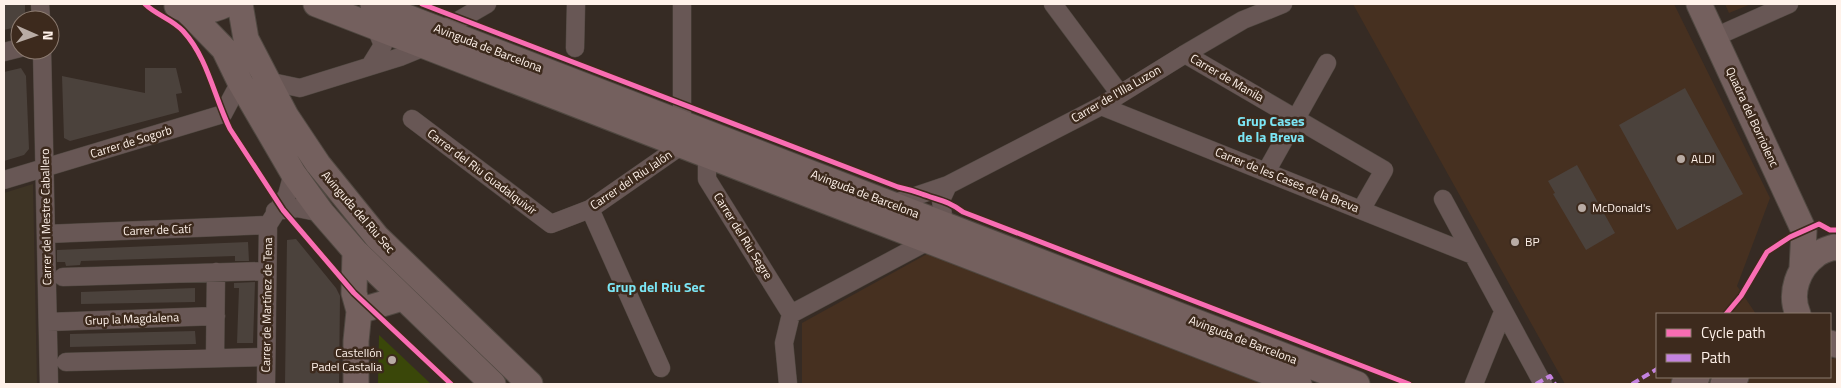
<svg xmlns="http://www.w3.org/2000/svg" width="1841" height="388" viewBox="0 0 1841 388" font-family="'Titillium Web',sans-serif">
<rect width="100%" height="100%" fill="#362b24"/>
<path fill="#463020" d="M 1353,4 L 1674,4 L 1770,198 L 1737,286 L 1756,314 L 1657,314 L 1657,377 L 1830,377 L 1830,359 L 1837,358 L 1837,384 L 1565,384 Z
M 1725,4 L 1751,4 L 1729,13 Z
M 927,254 L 1272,384 L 802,384 L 802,323 Z"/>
<path fill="#3e3425" d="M 33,184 L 37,384 L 4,384 L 4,193 Z"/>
<path fill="#3a4709" d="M 379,335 L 431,384 L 378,384 Z"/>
<path fill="#4b423c" d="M 4,4 L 25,4 L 25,19 L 20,20 L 20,26 L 4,30 Z
M 21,68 L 26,76 L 29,149 L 24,155 L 4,161 L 4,72 Z
M 145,68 L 176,68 L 182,93 L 176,94 L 179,112 L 70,141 L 64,138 L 62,76 L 145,93 Z
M 1685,88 L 1743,194 L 1677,230 L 1619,125 Z
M 1577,165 L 1615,233 L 1586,250 L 1553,194 L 1555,193 L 1548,181 Z
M 296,239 L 336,288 L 340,296 L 339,384 L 285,384 L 287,240 Z
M 248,242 L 249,261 L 235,261 L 235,256 L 81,261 L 80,265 L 66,266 L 65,262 L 57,262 L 57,250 Z
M 255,282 L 253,343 L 237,343 L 239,288 L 234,288 L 234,283 Z
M 195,288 L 195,302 L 81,304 L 81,292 Z
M 195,331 L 196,344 L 70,347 L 70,334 Z"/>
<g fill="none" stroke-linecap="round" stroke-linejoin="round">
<g stroke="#504841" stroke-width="19">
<path id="street" d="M 40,4 L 41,20
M 1053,4 L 1120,94
M 1715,37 L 1789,4
M 575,48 L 576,4
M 42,50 L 49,384
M 4,52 L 20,48
M 1185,54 L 1384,170 L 1361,210
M 370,66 L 383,45 L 375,26
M 267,81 L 300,88 L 400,57 L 427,46 L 442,30 L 487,4
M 1101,106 L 1473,255
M 412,119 L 551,224 L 590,209 L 682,145
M 682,123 L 682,4
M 707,155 L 707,179 L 791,314
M 1266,172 L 1327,63
M 4,180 L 223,114 L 240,82
M 1443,199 L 1543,384
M 892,204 L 948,185 L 1101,106 L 1185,54 L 1243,20 L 1283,4
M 590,209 L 661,368
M 275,211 L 297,208 L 322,213
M 944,224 L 941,200 L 948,185
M 46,234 L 268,225
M 63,277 L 267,271
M 48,322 L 216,316
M 215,358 L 216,272
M 66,362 L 266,357
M 266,384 L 268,225 L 287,195 L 293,173
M 788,384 L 784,343 L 791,314 L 928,241
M 1474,384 L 1503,312"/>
</g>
<g stroke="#504841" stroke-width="27">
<path id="secondary" d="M 240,4 L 246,39 L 286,116 L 318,164 L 377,237 L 530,384
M 316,4 L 1299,384
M 373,4 L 1357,384
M 1699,4 L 1804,231 L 1802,268
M 177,6 C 193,14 211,12 227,4
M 187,11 L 224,49 L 240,82 L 293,173 L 322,213 L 355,251 L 493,384
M 355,251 L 354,293 L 359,311 L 356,341 L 356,384
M 359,311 L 402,298
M 1798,314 C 1789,293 1798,268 1816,255 C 1821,251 1828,249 1834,247 L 1837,248
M 1830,343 L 1837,345
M 1684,384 L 1697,377
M 1723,384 L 1736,377"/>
</g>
<use href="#street" stroke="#685755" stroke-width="18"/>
<use href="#secondary" stroke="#74605e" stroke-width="25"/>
<path stroke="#c483df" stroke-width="4" stroke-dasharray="8 4" stroke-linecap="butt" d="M 1536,384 L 1550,376 L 1555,384
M 1632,384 L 1657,369"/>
<g stroke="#3d2a1d" stroke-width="8">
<path id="cycleway" d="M 145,4 C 156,15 172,19 183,31 C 208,58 214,97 230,129 L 283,210 L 354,293 L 451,384
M 422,4 L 898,187 C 907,189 914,191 922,194 C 938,200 949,201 963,212 L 1409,384
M 1726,314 L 1741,296 L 1767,252 L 1790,237 L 1819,224 L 1830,230 L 1837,230"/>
</g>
<use href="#cycleway" stroke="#f96db3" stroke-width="5"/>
</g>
<g fill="#b9aca5" stroke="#3d2a1d" stroke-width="2">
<circle cx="1681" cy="159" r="5"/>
<circle cx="1582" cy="208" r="5"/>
<circle cx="1515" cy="242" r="5"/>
<circle cx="392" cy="360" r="5"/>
</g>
<g text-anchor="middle" stroke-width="5" stroke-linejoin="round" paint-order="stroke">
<g font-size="12" fill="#fff2ea" stroke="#3d2a1d">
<text transform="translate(488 48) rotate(21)" y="4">Avinguda de Barcelona</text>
<text transform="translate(1227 78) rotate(30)" y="4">Carrer de Manila</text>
<text transform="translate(1116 94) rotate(-30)" y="4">Carrer de l'Illa Luzon</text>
<text transform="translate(1752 117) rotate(65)" y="4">Quadra del Borriolenc</text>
<text transform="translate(131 142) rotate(-17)" y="4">Carrer de Sogorb</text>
<text transform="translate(482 172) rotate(37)" y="4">Carrer del Riu Guadalquivir</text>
<text transform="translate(631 180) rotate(-34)" y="4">Carrer del Riu Jalón</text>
<text transform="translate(1287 180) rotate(22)" y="4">Carrer de les Cases de la Breva</text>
<text transform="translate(865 194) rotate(21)" y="4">Avinguda de Barcelona</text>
<text transform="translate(358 212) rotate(49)" y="4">Avinguda del Riu Sec</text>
<text transform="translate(46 217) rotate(-91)" y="4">Carrer del Mestre Caballero</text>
<text transform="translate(157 230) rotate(-2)" y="4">Carrer de Catí</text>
<text transform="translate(743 236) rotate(58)" y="4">Carrer del Riu Segre</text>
<text transform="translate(267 305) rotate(-89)" y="4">Carrer de Martínez de Tena</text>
<text transform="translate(132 319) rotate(-2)" y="4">Grup la Magdalena</text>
<text transform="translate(1243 340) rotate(21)" y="4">Avinguda de Barcelona</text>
</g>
<g font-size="12" fill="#fff2ea" stroke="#3d2a1d" text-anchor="start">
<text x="1691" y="163">ALDI</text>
<text x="1592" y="212">McDonald's</text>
<text x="1525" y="246">BP</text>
<text x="382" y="357" text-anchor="end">Castellón<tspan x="382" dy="14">Padel Castalia</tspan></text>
</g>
<g font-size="14" font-weight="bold" fill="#7be5f4" stroke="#3d2a1d">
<text x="1271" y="126">Grup Cases<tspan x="1271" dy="16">de la Breva</tspan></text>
<text x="656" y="292">Grup del Riu Sec</text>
</g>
</g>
<rect width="1841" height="388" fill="none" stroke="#fff2ea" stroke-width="10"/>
<rect x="1656" y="313" width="175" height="65" fill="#3d2a1d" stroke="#8b7a6f"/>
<rect x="1666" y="329" width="25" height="8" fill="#f96db3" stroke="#8b7a6f"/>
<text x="1701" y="338" font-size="15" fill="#fff2ea">Cycle path</text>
<rect x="1666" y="354" width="25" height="8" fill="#c483df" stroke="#8b7a6f"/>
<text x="1701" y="363" font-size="15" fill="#fff2ea">Path</text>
<g transform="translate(35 35) rotate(92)"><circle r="24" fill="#3d2a1d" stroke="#8b7a6f"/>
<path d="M0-4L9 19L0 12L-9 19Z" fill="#b9aca5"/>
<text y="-8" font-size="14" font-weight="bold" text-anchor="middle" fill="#fff2ea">N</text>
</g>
</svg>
